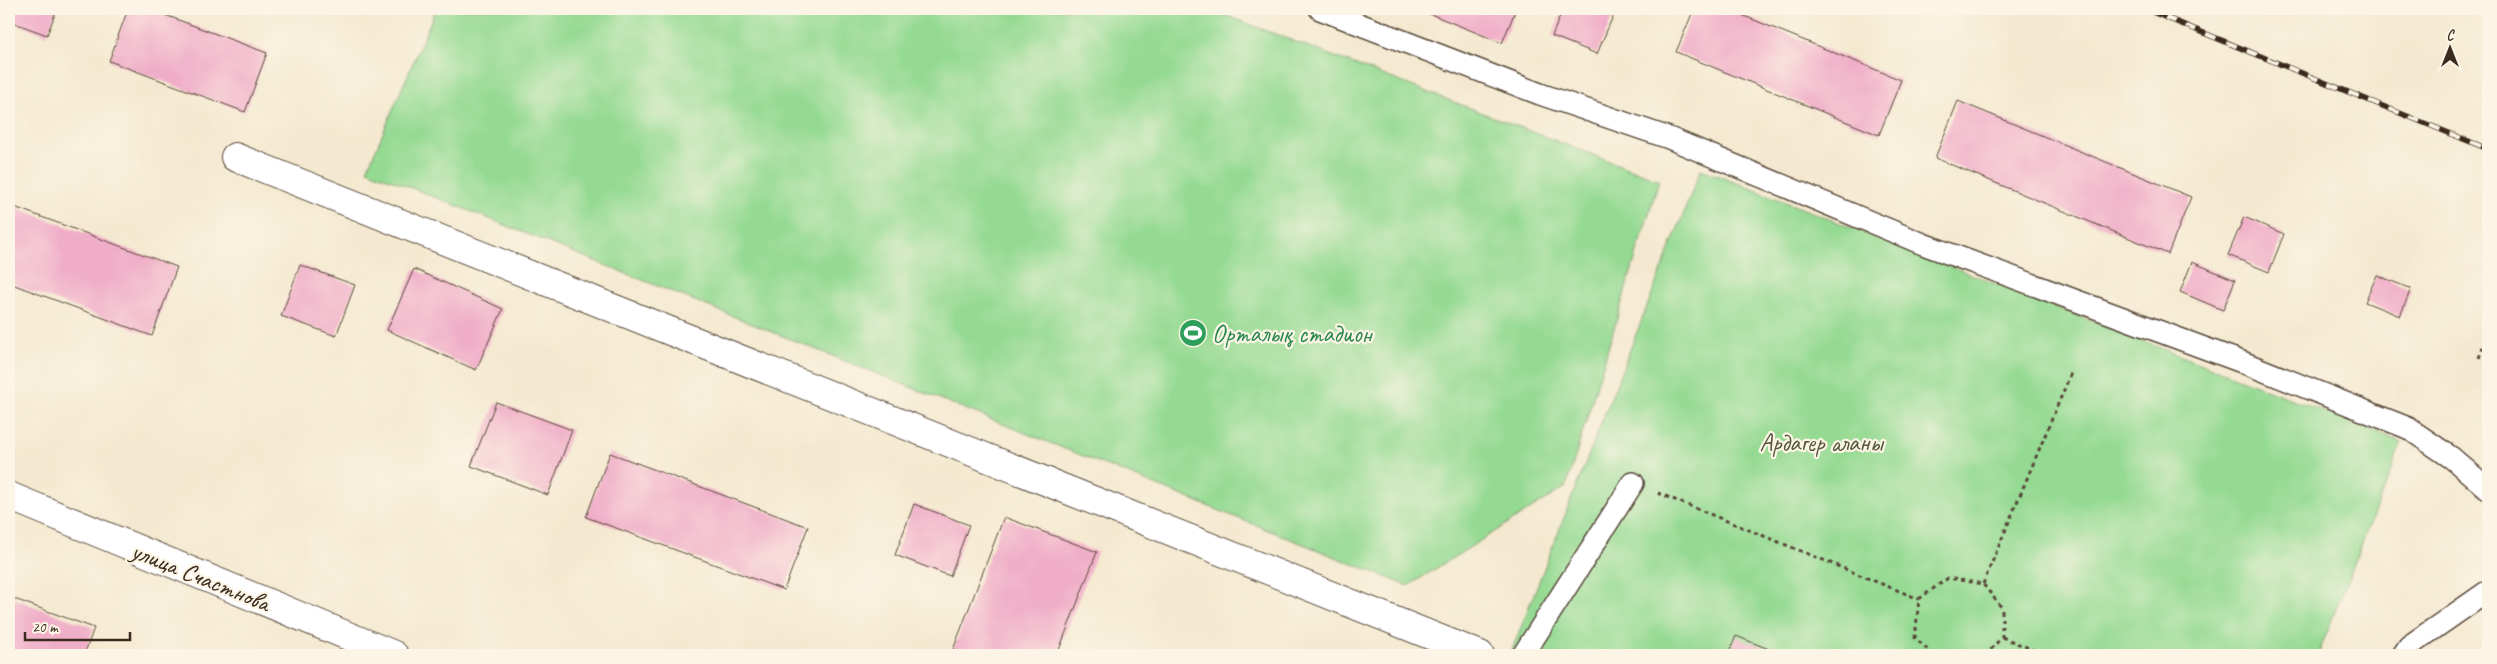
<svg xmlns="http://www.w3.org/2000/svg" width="2497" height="664" viewBox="0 0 2497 664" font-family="Caveat,sans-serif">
<rect width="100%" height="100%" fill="#fcf5e5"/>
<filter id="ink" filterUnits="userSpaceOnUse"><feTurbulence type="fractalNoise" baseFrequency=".02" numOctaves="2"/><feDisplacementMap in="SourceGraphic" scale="10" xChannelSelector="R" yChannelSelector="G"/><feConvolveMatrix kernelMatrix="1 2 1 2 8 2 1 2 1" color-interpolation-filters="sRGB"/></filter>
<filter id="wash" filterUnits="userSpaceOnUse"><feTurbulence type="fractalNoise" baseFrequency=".0096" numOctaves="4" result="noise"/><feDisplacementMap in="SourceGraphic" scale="20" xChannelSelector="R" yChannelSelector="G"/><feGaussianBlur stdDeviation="1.12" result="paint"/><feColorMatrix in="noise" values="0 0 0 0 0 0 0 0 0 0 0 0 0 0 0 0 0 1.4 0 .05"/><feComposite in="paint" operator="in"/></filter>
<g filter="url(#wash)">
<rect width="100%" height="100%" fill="#f4e9d0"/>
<path fill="#95da93" stroke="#688258" d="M 436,9 L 1209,9 L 1659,180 L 1566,487 L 1408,586 L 367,170 Z
M 1701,169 L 2402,442 L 2318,655 L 1510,655 Z"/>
<g id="blocks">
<path fill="#f0adc8" d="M 9,9 L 57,9 L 47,35 L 9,21 Z
M 128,9 L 149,9 L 267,53 L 245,112 L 109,61 Z
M 1418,9 L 1516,9 L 1502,43 Z
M 1563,9 L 1616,9 L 1597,54 L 1552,36 Z
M 1694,9 L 1727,9 L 1901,80 L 1879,135 L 1676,52 Z
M 1958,101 L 2191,197 L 2168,254 L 1935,158 Z
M 9,205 L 177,267 L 152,336 L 9,283 Z
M 2244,217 L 2284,234 L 2269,272 L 2228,255 Z
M 2192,262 L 2235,280 L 2223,310 L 2180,292 Z
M 300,265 L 355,285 L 336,336 L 281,316 Z
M 414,269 L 503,309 L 476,370 L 387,330 Z
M 2377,275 L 2411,289 L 2400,316 L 2365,302 Z
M 496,402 L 572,430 L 548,495 L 471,466 Z
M 610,453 L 808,527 L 784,590 L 586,517 Z
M 914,504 L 969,525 L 950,576 L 895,555 Z
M 1004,517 L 1097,552 L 1057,655 L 951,655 Z
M 9,597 L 94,628 L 84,655 L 9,655 Z
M 1736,636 L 1784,655 L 1728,655 Z"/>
</g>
</g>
<g filter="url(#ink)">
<use href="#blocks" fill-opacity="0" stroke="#574739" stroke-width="1"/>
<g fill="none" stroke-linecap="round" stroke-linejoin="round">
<g stroke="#574739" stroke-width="24">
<path id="lane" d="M 1320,9 L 1540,94 L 1669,138 L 1923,244 L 2242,362 L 2408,428 L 2452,458 L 2488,489
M 1523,655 L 1633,483
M 2403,655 L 2409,646 L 2488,591"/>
</g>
<g stroke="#574739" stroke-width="30">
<path id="street" d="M 235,157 L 1480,655
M 9,496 L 394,655"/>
</g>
<path stroke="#574739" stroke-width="3" stroke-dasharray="4 4" stroke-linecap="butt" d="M 2479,358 L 2488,332
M 1658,493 L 1919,599
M 1983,584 L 2071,373
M 2002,637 L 2046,655
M 1933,655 L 1915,638 L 1919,599 L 1948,578 L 1983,584 L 2002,608 L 2002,637 L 1986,655"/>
<use href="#lane" stroke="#fff" stroke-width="21"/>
<use href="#street" stroke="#fff" stroke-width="28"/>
<g stroke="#3b2a1e" stroke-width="5.5">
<path id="rail" d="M 2145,9 L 2488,149"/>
</g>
<use href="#rail" stroke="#fcf5e5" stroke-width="4" stroke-dasharray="11" stroke-linecap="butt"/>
</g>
</g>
<defs>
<g id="stadium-disc" transform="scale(1.4375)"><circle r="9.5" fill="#2e9e5b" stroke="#fcf5e5"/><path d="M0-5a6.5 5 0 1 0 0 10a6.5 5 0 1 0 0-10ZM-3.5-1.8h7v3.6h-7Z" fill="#fff"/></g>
</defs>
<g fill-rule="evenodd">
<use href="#stadium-disc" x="1193" y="333"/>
</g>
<g text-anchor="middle" stroke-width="4.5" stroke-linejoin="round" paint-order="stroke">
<g font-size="25" fill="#27864d" stroke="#fcf5e5" text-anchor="start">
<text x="1212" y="342">Орталық стадион</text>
</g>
<g font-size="25" fill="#52563b" stroke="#fcf5e5">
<text x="1821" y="451">Ардагер аланы</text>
</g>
<g font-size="25" fill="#3b2a1e" stroke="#fcf5e5">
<text transform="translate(201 576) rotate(22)" y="9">улица Счастнова</text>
</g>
</g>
<rect width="2497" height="664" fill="none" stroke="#fcf5e5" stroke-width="30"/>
<g transform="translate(2450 48)" stroke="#fcf5e5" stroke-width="4" paint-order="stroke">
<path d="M0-4L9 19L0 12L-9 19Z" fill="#3b2a1e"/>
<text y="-8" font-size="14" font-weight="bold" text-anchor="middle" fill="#3b2a1e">С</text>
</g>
<path d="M25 632v8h105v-8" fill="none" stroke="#3b2a1e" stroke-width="2.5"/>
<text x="32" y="632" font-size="15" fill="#3b2a1e" stroke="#fcf5e5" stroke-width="4" paint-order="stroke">20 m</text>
</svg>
